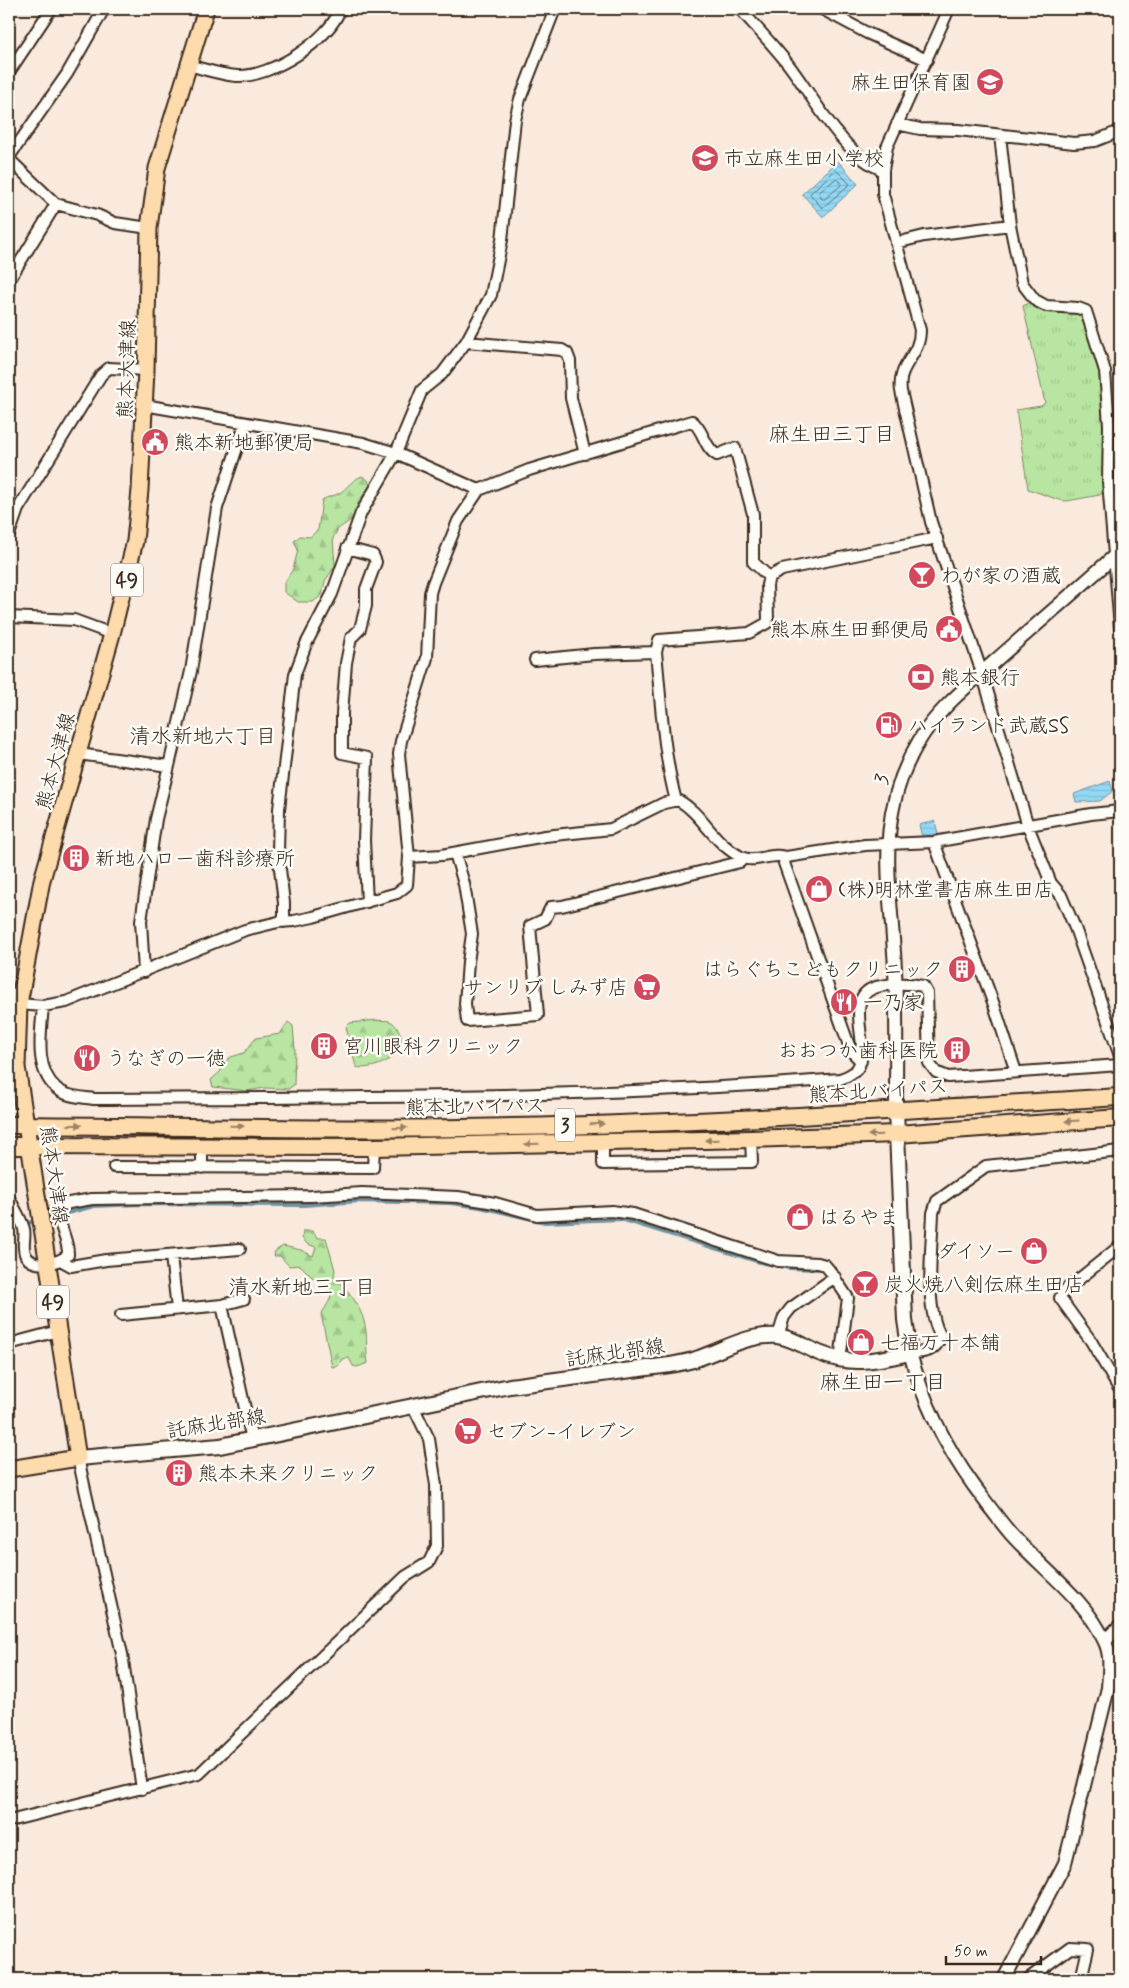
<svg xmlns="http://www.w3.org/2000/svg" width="1129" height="1988" viewBox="0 0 1129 1988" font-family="Mynerve,'Klee One',sans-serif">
<defs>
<pattern id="forest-firs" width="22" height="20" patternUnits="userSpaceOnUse" patternTransform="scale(1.25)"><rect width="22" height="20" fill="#b8e5a2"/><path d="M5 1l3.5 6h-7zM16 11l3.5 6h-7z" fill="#9fc58b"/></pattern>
<pattern id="park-tufts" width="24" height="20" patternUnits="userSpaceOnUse" patternTransform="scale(1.25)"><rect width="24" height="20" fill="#b8e5a2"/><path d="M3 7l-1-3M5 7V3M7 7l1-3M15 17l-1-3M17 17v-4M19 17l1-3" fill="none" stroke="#9fc58b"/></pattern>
<pattern id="water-rules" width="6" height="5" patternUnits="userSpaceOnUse" patternTransform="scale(1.25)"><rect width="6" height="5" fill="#93d8f5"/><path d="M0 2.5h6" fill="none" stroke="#80bad2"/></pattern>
</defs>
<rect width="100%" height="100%" fill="#faeade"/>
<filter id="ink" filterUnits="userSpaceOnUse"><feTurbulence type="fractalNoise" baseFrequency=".02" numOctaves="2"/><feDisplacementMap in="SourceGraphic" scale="10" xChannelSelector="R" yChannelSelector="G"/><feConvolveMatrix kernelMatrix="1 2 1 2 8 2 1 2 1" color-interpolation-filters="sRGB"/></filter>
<g filter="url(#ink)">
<path fill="url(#forest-firs)" stroke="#7a8860" d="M 362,476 L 368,480 L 370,486 L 358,502 L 357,511 L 351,520 L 338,529 L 333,538 L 335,566 L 325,581 L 322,595 L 313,602 L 298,602 L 284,592 L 284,583 L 293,569 L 298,550 L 294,541 L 300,536 L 310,537 L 318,530 L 322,500 C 328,496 335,496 340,493 C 349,486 352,480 362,476 Z
M 377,1020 C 381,1021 386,1020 389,1021 C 393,1022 396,1026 398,1029 C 414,1053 375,1072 356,1067 L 346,1027 L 350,1023 Z
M 288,1022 L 293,1026 L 295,1050 L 294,1085 L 288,1089 L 265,1088 L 247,1091 L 213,1087 L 211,1080 L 221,1071 L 222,1064 L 231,1057 L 244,1053 L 256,1038 L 280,1034 Z
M 303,1231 L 312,1231 L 318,1238 L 326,1238 L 335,1270 L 334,1276 C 349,1291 364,1309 366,1332 C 367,1342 366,1352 368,1363 L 357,1367 L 353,1366 L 349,1358 L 342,1359 L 338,1366 L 332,1367 L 321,1314 C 332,1299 336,1290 322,1277 L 313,1278 L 300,1265 L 289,1266 L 280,1256 L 274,1256 L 275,1251 L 283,1246 L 301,1250 L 313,1256 L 316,1247 L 307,1244 L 302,1238 Z"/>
<path fill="url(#park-tufts)" stroke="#7a8860" d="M 1031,301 L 1049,312 L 1083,315 L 1101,373 L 1106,424 L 1105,489 L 1100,495 L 1067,501 L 1059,500 L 1028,489 L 1016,410 L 1041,406 L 1045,403 L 1023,306 Z"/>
<path fill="url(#water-rules)" stroke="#70929f" d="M 838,161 L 858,184 L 823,217 L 802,194 Z
M 1110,781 L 1113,791 L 1100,801 L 1076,802 L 1074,794 Z
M 935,821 L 938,834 L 922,837 L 919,825 Z"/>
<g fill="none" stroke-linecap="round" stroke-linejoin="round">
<path stroke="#5e7074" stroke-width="1" d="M 836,170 L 850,184 L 822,208 L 810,194 Z
M 836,179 L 841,182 L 841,185 L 825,199 L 822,199 L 819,193 Z"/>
<path stroke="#70929f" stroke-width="4" d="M 45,1219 L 94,1206 L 139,1204 L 304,1205 L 360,1201 L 450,1203 L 480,1207 L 545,1222 L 621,1219 L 760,1262 L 789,1268 L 817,1269
M 9,1229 L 38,1220"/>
<g stroke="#3b2a1e" stroke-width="14">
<path id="minor" d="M 740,9 C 756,27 773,45 788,64 C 813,96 844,157 883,170
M 822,9 L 867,33 L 927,60
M 949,9 L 887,147 L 883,170 L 883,194 L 920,330 C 920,358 897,363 901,391 L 931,522 L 982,673 L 1028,826 L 1051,883 L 1061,895 L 1075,928 L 1120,1056
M 188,65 C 204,69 221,75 237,76 C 270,78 330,40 340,9
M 9,72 L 51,9
M 897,124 L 920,129 L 958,130 L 1074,143 L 1095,141 L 1120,131
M 1000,135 L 1010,225 L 1022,283 L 1035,300 L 1046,306 L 1078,308 L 1086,311 L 1105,371 L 1109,425 L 1108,481 L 1120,628
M 9,157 L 67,74 L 104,9
M 10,157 L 12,162 L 56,204 L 97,215 L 115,223 L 149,228
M 896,243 L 924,236 L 1010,225
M 9,280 L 56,204
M 466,342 L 491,295 L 502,240 L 515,120 L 520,99 L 555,9
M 144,405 L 363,443 L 396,453 L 479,490 L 529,470 L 692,421 C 704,430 704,448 717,455 L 735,448 L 753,514 L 753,562 L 769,577
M 9,535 L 18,509 L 101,375 L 109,368 L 146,370
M 347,548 L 373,555 L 376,562 L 366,589 L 366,606 L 360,629 L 351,638 L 346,663 L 342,713 L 342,753 L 367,758 L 364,840 L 367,902
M 9,617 L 74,620 L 112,634
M 535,660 L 594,654 L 656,652
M 78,754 L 169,766 L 156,819 L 141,921 L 144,972
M 169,766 L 191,671 L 217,508 L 245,424
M 676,801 C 663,752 661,702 656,652 L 659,640 L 749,633 L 767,623 L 768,619 L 767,585 L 769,577 L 782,570 L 937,538
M 934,842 L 994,1005 L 1016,1072
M 455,853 L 464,884 L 472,934 L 468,962 L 465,1004 L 467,1021 L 538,1015 L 530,926 L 545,919 L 551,907 L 562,906 L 740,862 L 743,859
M 409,857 L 399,754 L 401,741 L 427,658 L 430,593 L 433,583 L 458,521 L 479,490
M 786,857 L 784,863 L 851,1051 L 861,1061
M 284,922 L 284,903 L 278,852 L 279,809 L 295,674 L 306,644 L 332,594 L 361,513 L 396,453 L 422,390 L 442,374 L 466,342 L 562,350 L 567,353 L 570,361 L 571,398 L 585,454
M 9,993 L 20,997
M 19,1004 L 43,1006 L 66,1002 L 245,930 L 278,922 L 294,921 L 313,917 L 397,893 L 407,885 L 409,857 L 442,855 L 545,836 L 611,829 L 664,803 L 678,800 C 703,814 712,842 741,857 C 754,864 772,852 786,857 L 865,845 L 934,842 L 1091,814 L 1120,811
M 43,1006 C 41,1033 34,1068 56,1088 C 66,1097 82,1097 94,1099 C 343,1097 592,1099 840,1079 C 846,1077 853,1074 857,1069 C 874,1045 838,993 881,986 C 895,983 908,983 923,986 L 927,993 L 929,1063 L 936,1072 L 948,1077 L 1120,1065
M 603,1143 L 603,1164 L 752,1162 L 751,1139
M 114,1167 L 373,1168 L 374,1147
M 202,1168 L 202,1147
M 9,1198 C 14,1208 21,1218 24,1229 C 26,1238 21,1247 26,1256 C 34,1269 59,1263 68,1255 C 69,1239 56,1224 60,1208 L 69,1203 L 92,1199 L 311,1196 L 362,1193 L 458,1197 L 495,1203 L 537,1215 L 612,1211 L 633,1214 L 778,1261 L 818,1263 L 825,1265 L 830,1271 L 848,1298 L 840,1360
M 9,1222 L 19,1217
M 171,1256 L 177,1309
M 62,1261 L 71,1266 L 106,1260 L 240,1249
M 244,1299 L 222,1305 L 252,1440
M 121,1315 L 222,1305
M 778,1336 L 784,1317 L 791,1308 L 835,1277
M 9,1344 L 58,1331
M 910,1353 C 924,1353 936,1352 941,1336 C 924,1310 932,1245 933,1213 L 937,1201 L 986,1166 L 1120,1151
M 1118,1387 L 1091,1341 L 1060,1298 L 1063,1292 L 1120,1246
M 78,1458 L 122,1654 L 142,1789
M 9,1821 L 199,1774 L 405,1577 L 429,1562 L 437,1546 L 436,1485 L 429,1439 L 413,1406
M 1028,1979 L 1070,1948 L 1088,1949 L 1081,1979"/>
</g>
<g stroke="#3b2a1e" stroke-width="16">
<path id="tertiary" d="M 896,1110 C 896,1063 897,1016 895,969 C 891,885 873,818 919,741 C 937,710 969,685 995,661 C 1037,624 1079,588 1120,551
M 910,1353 C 923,1401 945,1446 974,1486 C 986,1502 998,1519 1011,1534 C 1041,1568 1085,1598 1104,1640 C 1112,1655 1109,1672 1108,1688 L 1065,1863 L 1004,1979
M 1105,1641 L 1120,1626"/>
</g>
<g stroke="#3b2a1e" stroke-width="18">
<path id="secondary" d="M 78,1458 L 220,1446 L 510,1386 L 670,1365 C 679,1363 688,1362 696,1359 C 723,1350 747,1334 777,1336 C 793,1338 805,1347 819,1353 C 853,1367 876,1360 910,1353 L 905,1320 L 896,1110"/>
</g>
<g stroke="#3b2a1e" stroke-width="19">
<path id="primary" d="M 9,1469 L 78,1458 L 17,1067 L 19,1004 L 42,880 L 112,634 L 135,541 L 140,490 L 146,370 L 149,228 L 157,168 L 206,9"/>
</g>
<g stroke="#3b2a1e" stroke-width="20">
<path id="trunk" d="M 9,1125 C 176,1126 344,1131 512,1127 C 715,1123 917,1109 1120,1097
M 9,1146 L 374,1147 L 751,1139 L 897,1134 L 1120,1118"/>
</g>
<use href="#minor" stroke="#fdfcf7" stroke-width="10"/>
<use href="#tertiary" stroke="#fdfcf7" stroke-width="12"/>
<use href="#secondary" stroke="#fdfcf7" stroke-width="14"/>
<use href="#primary" stroke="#fedbac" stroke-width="15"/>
<use href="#trunk" stroke="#fedbac" stroke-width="16"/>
</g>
<defs><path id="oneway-solid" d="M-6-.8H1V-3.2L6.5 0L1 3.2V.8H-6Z" transform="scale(1.25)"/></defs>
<g fill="#9c8265">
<use href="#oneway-solid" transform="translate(1072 1121) rotate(176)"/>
<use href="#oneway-solid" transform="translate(597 1124) rotate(-2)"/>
<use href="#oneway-solid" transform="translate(75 1125)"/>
<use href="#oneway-solid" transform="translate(237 1126) rotate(1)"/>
<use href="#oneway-solid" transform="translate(400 1128) rotate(-1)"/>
<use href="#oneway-solid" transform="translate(875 1135) rotate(178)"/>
<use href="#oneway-solid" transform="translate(712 1140) rotate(179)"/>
<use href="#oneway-solid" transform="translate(532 1144) rotate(179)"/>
</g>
</g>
<defs>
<g id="school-disc" transform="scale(1.4375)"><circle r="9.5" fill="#d1495b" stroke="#fdfcf7"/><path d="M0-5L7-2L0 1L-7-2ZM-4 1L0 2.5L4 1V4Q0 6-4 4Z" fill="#fff"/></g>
<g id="civic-disc" transform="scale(1.4375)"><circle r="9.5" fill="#d1495b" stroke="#fdfcf7"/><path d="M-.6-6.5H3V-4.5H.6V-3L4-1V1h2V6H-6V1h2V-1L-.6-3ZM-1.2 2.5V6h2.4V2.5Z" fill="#fff"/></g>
<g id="bar-disc" transform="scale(1.4375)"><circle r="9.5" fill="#d1495b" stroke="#fdfcf7"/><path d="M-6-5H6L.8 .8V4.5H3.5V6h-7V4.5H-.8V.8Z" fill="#fff"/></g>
<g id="bank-disc" transform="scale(1.4375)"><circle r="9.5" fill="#d1495b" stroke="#fdfcf7"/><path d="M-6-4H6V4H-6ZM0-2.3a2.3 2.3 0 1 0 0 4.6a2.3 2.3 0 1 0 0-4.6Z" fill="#fff"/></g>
<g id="fuel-disc" transform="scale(1.4375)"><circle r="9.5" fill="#d1495b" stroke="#fdfcf7"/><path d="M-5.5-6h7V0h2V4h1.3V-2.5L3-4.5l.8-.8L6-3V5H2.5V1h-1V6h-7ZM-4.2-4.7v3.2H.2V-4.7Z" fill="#fff"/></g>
<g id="building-disc" transform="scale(1.4375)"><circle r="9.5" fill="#d1495b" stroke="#fdfcf7"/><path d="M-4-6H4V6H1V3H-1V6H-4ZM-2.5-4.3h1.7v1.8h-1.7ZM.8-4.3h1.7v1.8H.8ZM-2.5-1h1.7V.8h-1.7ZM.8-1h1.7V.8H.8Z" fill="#fff"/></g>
<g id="shop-disc" transform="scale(1.4375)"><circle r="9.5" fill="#d1495b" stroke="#fdfcf7"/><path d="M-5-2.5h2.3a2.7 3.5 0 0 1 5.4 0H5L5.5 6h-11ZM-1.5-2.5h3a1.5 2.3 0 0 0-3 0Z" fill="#fff"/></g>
<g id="supermarket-disc" transform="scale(1.4375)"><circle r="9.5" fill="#d1495b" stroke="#fdfcf7"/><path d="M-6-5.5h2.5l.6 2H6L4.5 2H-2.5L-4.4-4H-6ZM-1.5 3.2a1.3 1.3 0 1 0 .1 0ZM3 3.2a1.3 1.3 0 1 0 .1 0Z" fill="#fff"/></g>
<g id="restaurant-disc" transform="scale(1.4375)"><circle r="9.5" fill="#d1495b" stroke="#fdfcf7"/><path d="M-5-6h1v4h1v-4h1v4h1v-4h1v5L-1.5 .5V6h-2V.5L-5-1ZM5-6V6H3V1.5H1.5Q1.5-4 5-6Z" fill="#fff"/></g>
</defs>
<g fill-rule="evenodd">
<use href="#school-disc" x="990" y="82"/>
<use href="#school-disc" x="705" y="158"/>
<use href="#civic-disc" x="155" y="442"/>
<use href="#bar-disc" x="922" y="575"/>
<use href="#civic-disc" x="949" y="629"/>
<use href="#bank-disc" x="921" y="677"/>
<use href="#fuel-disc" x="889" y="725"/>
<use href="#building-disc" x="76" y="858"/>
<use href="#shop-disc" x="819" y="889"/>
<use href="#building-disc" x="962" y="969"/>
<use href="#supermarket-disc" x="647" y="987"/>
<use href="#restaurant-disc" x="844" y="1002"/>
<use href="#building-disc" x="324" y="1046"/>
<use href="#building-disc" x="957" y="1050"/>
<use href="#restaurant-disc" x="87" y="1058"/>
<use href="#shop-disc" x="800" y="1217"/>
<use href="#shop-disc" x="1034" y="1251"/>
<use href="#bar-disc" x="865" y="1284"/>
<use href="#shop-disc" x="861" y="1342"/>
<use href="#supermarket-disc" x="468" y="1431"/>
<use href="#building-disc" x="179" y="1473"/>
</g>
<g text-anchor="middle" stroke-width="5" stroke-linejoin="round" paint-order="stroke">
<g fill="#fdfcf7" stroke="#75695f" stroke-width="1">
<rect x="111" y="563.5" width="32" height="33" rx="4"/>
<rect x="555" y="1108.5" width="20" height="33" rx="4"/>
<rect x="37" y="1285.5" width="32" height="33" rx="4"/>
</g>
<g font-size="19" font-weight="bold" fill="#3b2a1e">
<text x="127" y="587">49</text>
<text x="565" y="1132">3</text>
<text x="53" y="1309">49</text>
</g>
<g font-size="20" fill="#3b2a1e" stroke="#fdfcf7" text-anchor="start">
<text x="971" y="89" text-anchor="end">麻生田保育園</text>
<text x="724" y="165">市立麻生田小学校</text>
<text x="174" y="449">熊本新地郵便局</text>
<text x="941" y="582">わが家の酒蔵</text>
<text x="930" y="636" text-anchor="end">熊本麻生田郵便局</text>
<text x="940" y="684">熊本銀行</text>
<text x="908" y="732">ハイランド武蔵SS</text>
<text x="95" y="865">新地ハロー歯科診療所</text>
<text x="838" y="896">(株)明林堂書店麻生田店</text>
<text x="943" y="976" text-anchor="end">はらぐちこどもクリニック</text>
<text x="628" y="994" text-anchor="end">サンリブ しみず店</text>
<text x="863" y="1009">一乃家</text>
<text x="343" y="1053">宮川眼科クリニック</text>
<text x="938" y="1057" text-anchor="end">おおつか歯科医院</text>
<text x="106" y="1065">うなぎの一徳</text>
<text x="819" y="1224">はるやま</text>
<text x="1015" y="1258" text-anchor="end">ダイソー</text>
<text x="884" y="1291">炭火焼八剣伝麻生田店</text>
<text x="880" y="1349">七福万十本舗</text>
<text x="487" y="1438">セブン-イレブン</text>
<text x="198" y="1480">熊本未来クリニック</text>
</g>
<g font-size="20" fill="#3b2a1e" stroke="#fdfcf7">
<text transform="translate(126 369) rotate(-88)" y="7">熊本大津線</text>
<text transform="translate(55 761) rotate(-75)" y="7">熊本大津線</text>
<text transform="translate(881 779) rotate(-71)" y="7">3</text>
<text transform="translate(878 1090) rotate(-4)" y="7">熊本北バイパス</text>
<text transform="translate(475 1106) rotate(-1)" y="7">熊本北バイパス</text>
<text transform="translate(55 1175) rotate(82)" y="7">熊本大津線</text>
<text transform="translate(615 1352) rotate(-8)" y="7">託麻北部線</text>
<text transform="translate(216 1423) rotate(-9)" y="7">託麻北部線</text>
</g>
<g font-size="21" fill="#3b2a1e" stroke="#fdfcf7">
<text x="832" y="441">麻生田三丁目</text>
<text x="203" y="743">清水新地六丁目</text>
<text x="302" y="1294">清水新地三丁目</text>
<text x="883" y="1389">麻生田一丁目</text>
</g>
</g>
<rect width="1129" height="1988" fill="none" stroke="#fdfcf7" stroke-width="30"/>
<rect x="15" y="15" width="1099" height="1958" fill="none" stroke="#3b2a1e" stroke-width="2" filter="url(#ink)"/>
<path d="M946 1956v8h95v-8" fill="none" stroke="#3b2a1e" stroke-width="2.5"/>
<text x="954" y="1956" font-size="15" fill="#3b2a1e" stroke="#fdfcf7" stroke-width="4" paint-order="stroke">50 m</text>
</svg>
